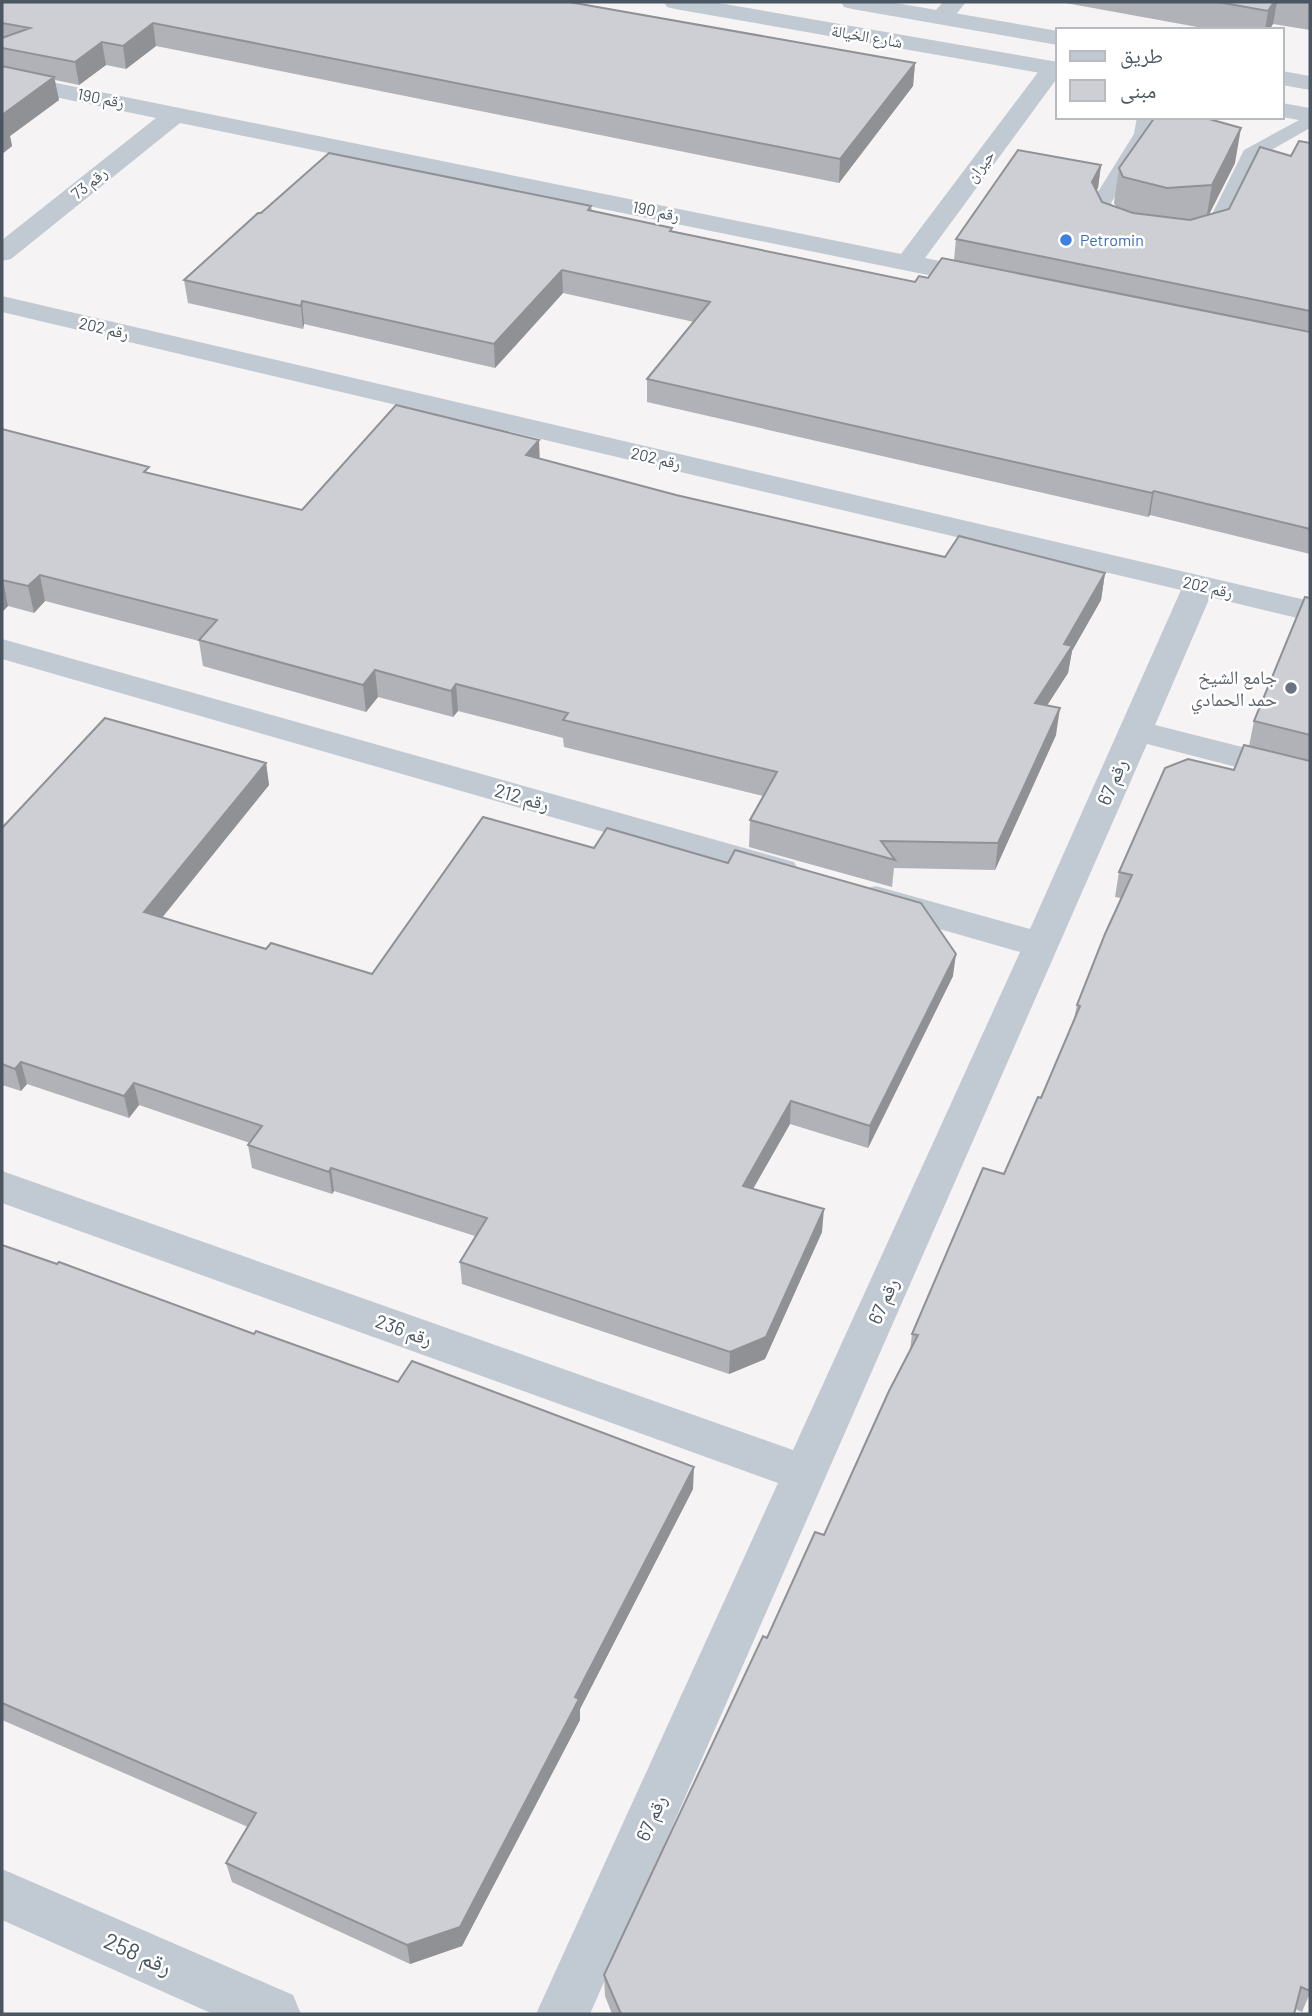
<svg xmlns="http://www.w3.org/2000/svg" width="1312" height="2016" viewBox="0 0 1312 2016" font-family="Barlow,'Noto Naskh Arabic',sans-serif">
<rect width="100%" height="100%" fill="#f5f3f3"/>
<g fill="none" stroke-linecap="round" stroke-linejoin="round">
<path fill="#c1cad2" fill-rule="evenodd" d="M 1310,114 L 1310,128 L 1259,157 L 1223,230 L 1193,238 L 1186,236 L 1183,232 L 1186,228 L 1208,222 L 1244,150 Z
M 1137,117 L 1156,117 L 1154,134 L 1111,203 L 1116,214 L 1134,222 L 1137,226 L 1134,230 L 1127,232 L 1100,222 L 1091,203 L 1134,134 Z"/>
<path fill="#c1cad2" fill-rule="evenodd" d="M 943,2 L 966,2 L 949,23 L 933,23 L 929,18 Z
M 1053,61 L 1058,62 L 1058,77 L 925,258 L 997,273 L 1001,279 L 997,285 L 987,287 L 180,123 L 11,259 L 2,261 L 2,240 L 156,118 L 2,86 L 2,72 L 901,254 L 1045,63 Z
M 2,296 L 1310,601 L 1310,621 L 1210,597 L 1155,725 L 1310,764 L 1310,786 L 1147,744 L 590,2014 L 536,2014 L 778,1483 L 2,1203 L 2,1171 L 793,1450 L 1020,952 L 863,907 L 858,898 L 863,889 L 876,886 L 1030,929 L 1181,590 L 2,312 Z
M 2,639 L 794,862 L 799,871 L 794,880 L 781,883 L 2,659 Z
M 2,1869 L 293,1995 L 301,2014 L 213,2014 L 2,1920 Z"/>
<path fill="#c1cad2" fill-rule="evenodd" d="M 664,2 L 713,2 L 1058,62 L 1058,76 L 675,9 L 667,7 Z
M 841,2 L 890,2 L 1058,31 L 1058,45 L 852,9 L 844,7 Z
M 1282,71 L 1310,76 L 1310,90 L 1282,85 Z
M 1282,103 L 1310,108 L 1310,122 L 1282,117 Z"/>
</g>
<path fill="#b0b2b7" d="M 2,2 L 915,63 L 913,86 L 839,183 L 156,46 L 126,69 L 106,65 L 79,85 L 55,80 L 59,100 L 10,136 L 12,146 L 2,154 Z
M 1060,2 L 1310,2 L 1310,30 L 1273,24 L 1269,30 L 1214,30 Z
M 1310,143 L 1310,554 L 1150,515 L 1148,517 L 647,402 L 647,379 L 694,322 L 563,293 L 495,368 L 304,324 L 303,329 L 188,303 L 184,280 L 261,213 L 591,206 L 592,211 L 672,231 L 915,282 L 928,278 L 954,260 L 956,239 L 1101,165 L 1098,188 L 1096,190 L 1102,202 L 1116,207 L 1114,203 L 1119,168 L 1235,163 L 1209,215 L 1229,209 L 1291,156 Z
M 2,429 L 150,474 L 302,510 L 540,459 L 676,495 L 945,557 L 1105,573 L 1101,600 L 1072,651 L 1068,673 L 1047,705 L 1056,735 L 995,870 L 894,868 L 892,887 L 749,847 L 750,820 L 763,796 L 564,747 L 563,738 L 458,711 L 453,717 L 378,697 L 366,712 L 203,666 L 199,641 L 45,601 L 34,613 L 8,606 L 2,612 Z
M 1310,592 L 1310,1993 L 1302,2012 L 1295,2009 L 1294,2014 L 612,2014 L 605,1996 L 604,1975 L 767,1638 L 824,1535 L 910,1350 L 912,1334 L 1004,1174 L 1041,1098 L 1074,1019 L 1077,1005 L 1121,898 L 1115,897 L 1119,872 L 1234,770 L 1281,754 L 1249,746 L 1254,721 L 1309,598 Z
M 266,763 L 269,785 L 162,917 L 266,949 L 372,974 L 953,976 L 868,1148 L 790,1124 L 753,1189 L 822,1232 L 765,1359 L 729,1374 L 462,1284 L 460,1262 L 475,1236 L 334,1191 L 332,1194 L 252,1168 L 248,1145 L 250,1143 L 139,1105 L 129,1118 L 27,1084 L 21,1091 L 2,1085 L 2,828 Z
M 2,1245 L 254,1334 L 693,1489 L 580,1709 L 580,1720 L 462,1946 L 410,1964 L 232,1882 L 226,1863 L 248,1827 L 2,1720 Z"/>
<path fill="#909195" d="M 1274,2 L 1277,2 L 1273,24 L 1269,30 L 1265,30 L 1268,11 Z
M 153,23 L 156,46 L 126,69 L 123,46 Z
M 102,42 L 106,65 L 79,85 L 75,62 Z
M 915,63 L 913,86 L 839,183 L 840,159 Z
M 54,77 L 59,100 L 10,136 L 12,146 L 2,154 L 2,115 Z
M 1241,128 L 1235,163 L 1206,220 L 1212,185 Z
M 1101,165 L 1098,188 L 1089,204 L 1092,182 Z
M 562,270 L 563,293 L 495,368 L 494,344 Z
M 302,301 L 304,324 L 303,329 L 301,306 Z
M 539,440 L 540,466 L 526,455 Z
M 1154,491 L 1150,515 L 1148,517 L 1152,493 Z
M 1105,573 L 1101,600 L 1072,651 L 1068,673 L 1032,729 L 1035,703 L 1064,644 Z
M 40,575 L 45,601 L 34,613 L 28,586 Z
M 2,580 L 3,580 L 8,606 L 2,612 Z
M 375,670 L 378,697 L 366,712 L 363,685 Z
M 456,684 L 458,711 L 453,717 L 451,691 Z
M 1060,708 L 1056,735 L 995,870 L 998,843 Z
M 266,763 L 269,785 L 149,934 L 144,912 Z
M 956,954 L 953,976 L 868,1148 L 870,1126 Z
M 21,1062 L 27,1084 L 21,1091 L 15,1069 Z
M 134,1083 L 139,1105 L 129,1118 L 124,1096 Z
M 791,1101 L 790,1124 L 742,1208 L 743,1186 Z
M 331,1168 L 334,1191 L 332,1194 L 329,1172 Z
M 824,1209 L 822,1232 L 765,1359 L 729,1374 L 730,1352 Z
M 694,1467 L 693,1489 L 580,1709 L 580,1720 L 462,1946 L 410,1964 L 407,1945 L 575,1697 Z"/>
<path fill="#cdcfd5" stroke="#909195" stroke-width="2" d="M 2,2 L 569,2 L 915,63 L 840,159 L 153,23 L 123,46 L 102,42 L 75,62 L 2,48 L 2,38 L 30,28 L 2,23 Z
M 1218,2 L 1274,2 L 1268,11 Z
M 2,66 L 54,77 L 2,115 Z
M 1155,117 L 1202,117 L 1241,128 L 1212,185 L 1167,188 L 1123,177 L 1119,168 Z
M 1299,141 L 1310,143 L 1310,311 L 956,239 L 1018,150 L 1101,165 L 1092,182 L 1102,202 L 1133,213 L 1190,220 L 1229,209 L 1260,147 L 1291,156 Z
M 329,153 L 591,206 L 588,210 L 672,228 L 670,231 L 915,282 L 919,276 L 928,278 L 942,258 L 1310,332 L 1310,529 L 1154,491 L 1152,493 L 647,379 L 710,302 L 562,270 L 494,344 L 302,301 L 301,306 L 184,280 L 258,213 L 261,213 Z
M 396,405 L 539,440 L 526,455 L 676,495 L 945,557 L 959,536 L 1105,573 L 1064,644 L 1072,646 L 1035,703 L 1060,708 L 998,843 L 881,841 L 895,860 L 750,820 L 777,772 L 563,720 L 568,713 L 456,684 L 451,691 L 375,670 L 363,685 L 199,640 L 217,620 L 40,575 L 28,586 L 2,580 L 2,429 L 149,467 L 144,472 L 302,510 Z
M 1305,597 L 1310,598 L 1310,735 L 1254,721 Z
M 105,718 L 266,763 L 144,912 L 266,949 L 271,943 L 372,974 L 483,817 L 594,848 L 607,828 L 728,863 L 735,850 L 921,903 L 956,954 L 870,1126 L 791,1101 L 743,1186 L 824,1209 L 766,1337 L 730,1352 L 460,1262 L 487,1218 L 331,1168 L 329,1172 L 248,1145 L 262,1126 L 134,1083 L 124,1096 L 21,1062 L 15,1069 L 2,1064 L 2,828 Z
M 1244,745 L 1310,761 L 1310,1991 L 1301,1987 L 1294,2014 L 621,2014 L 604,1975 L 763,1636 L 767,1638 L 815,1532 L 824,1535 L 889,1391 L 918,1335 L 912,1334 L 983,1168 L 1004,1174 L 1038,1097 L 1041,1098 L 1080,1006 L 1077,1005 L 1105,934 L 1132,875 L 1119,872 L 1165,768 L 1188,759 L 1234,770 Z
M 2,1245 L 57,1264 L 59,1262 L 254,1334 L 256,1331 L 398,1382 L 412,1361 L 694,1467 L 575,1697 L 579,1699 L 460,1927 L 407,1945 L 226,1863 L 256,1813 L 2,1703 Z"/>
<circle fill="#3f7fe0" stroke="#fff" stroke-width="2.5" cx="1066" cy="240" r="7"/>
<circle fill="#6b7280" stroke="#fff" stroke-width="2.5" cx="1291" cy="688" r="7"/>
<g text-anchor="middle" stroke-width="5" stroke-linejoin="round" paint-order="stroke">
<g font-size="16" fill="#4a5661" stroke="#fff">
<text transform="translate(867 36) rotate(10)" y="6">شارع الخيالة</text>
<text transform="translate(101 98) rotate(11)" y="6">رقم 190</text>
<text transform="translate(980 166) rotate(-53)" y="6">حيران</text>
<text transform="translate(89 183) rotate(-39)" y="6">رقم 73</text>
<text transform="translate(656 211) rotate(12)" y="6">رقم 190</text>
<text transform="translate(104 328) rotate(13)" y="6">رقم 202</text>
<text transform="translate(656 458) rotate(13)" y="6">رقم 202</text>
<text transform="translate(1208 587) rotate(13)" y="6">رقم 202</text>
</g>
<g font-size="16" fill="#366cbe" stroke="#fff" text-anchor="start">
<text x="1080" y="246">Petromin</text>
</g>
<g font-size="19" fill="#5b616d" stroke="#fff" text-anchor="end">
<text x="1277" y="684">جامع الشيخ<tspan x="1277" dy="22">حمد الحمادي</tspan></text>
</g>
<g font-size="19" fill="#4a5661" stroke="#fff">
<text transform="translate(1112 782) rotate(-67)" y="7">رقم 67</text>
<text transform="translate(522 797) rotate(16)" y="7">رقم 212</text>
<text transform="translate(883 1301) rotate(-66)" y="7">رقم 67</text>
<text transform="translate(404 1330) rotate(20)" y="7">رقم 236</text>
<text transform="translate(651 1818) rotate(-66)" y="7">رقم 67</text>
</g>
<g font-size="23" fill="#4a5661" stroke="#fff">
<text transform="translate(138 1954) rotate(24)" y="8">رقم 258</text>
</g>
</g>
<rect width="1312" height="2016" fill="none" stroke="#4a5661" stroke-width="7"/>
<rect x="1056" y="28" width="228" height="91" fill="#ffffff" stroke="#b7bbc0" stroke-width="2"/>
<rect x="1070" y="51" width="35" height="10" fill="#c1cad2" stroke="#b7bbc0" stroke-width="2"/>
<text x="1120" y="63" font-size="21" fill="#4a5661">طريق</text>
<rect x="1070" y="80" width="35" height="21" fill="#cdcfd5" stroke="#b7bbc0" stroke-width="2"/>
<text x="1120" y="98" font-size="21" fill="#4a5661">مبنى</text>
</svg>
